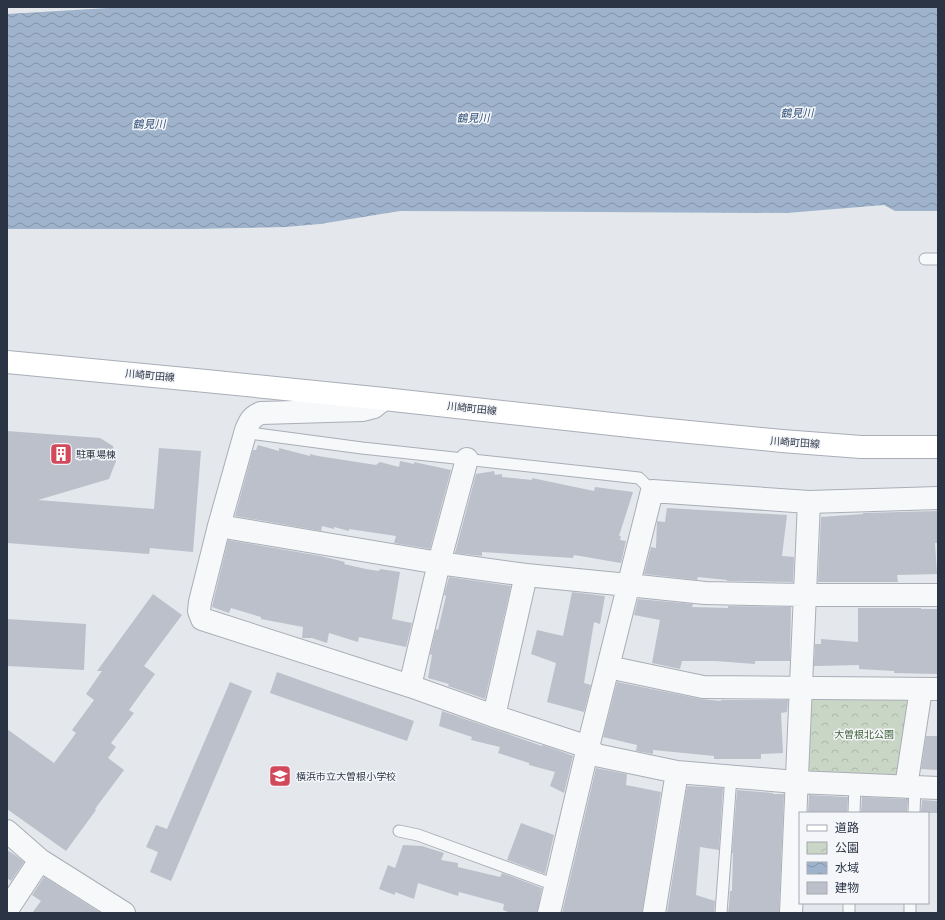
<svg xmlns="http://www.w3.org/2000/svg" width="945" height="920" viewBox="0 0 945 920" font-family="Rubik,'Noto Sans JP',sans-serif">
<defs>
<pattern id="park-crowns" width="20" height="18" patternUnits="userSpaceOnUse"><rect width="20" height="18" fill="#c9d6c5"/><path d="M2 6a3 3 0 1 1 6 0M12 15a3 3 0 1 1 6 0" fill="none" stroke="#adb8ab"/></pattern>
<pattern id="water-waves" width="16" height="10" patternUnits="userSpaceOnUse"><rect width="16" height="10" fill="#9fb4cc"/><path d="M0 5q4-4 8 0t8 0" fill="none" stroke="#8293a7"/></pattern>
</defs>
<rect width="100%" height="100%" fill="#e4e7ec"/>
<path fill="url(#park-crowns)" d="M 807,693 L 912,698 L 898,775 L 808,772 Z"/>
<path fill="url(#water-waves)" d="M 125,7 L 938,7 L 938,211 L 895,211 L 884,205 L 787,213 L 400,211 L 320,224 L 285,227 L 193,229 L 7,229 L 7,14 Z"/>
<path fill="#bbc0ca" d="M 7,431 L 100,438 L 113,446 L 116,461 L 109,479 L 38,500 L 154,509 L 159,448 L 201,451 L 193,552 L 150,548 L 149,554 L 7,543 Z
M 258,445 L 279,451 L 279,448 L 310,456 L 310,454 L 318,456 L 376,465 L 380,462 L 399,467 L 400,461 L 414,464 L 414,462 L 451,470 L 430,549 L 394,543 L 396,536 L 349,529 L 349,531 L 334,527 L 334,529 L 322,526 L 321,531 L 235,516 L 253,450 L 256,450 Z
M 494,471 L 495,475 L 502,474 L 502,477 L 532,480 L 532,478 L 594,491 L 595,487 L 633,492 L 619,536 L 621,536 L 620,540 L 626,541 L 621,563 L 574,555 L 573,558 L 482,552 L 482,556 L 455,553 L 476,474 Z
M 667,508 L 787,515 L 782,556 L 794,557 L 793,582 L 727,581 L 727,580 L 698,577 L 697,580 L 644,574 L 651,547 L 656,548 L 657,521 L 665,522 Z
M 937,511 L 937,543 L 935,543 L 937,574 L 897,575 L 898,582 L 818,582 L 821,517 L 863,514 L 863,513 Z
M 228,540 L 321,556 L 345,562 L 344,564 L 366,569 L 379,571 L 380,569 L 400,572 L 392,619 L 412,623 L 406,647 L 359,637 L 358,642 L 329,633 L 327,643 L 312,638 L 302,638 L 303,627 L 261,619 L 261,617 L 231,608 L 229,613 L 212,607 Z
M 449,577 L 511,586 L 485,699 L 448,686 L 449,684 L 428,678 L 432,655 L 430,654 L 436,629 L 438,630 L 446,596 L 444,595 Z
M 572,592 L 605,596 L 600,624 L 594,622 L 584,683 L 591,685 L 584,712 L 547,702 L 556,663 L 531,654 L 537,630 L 563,636 Z
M 153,594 L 182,615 L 144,666 L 155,674 L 129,710 L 134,713 L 111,743 L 116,747 L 108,758 L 124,770 L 95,809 L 96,810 L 66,851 L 7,809 L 7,729 L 54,763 L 76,733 L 72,730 L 94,700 L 86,694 L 102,671 L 97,671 Z
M 638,599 L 693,604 L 692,607 L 728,608 L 728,606 L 791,607 L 790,661 L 755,661 L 755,664 L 715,661 L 682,661 L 680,669 L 652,663 L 660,620 L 634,615 Z
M 858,608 L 921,608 L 921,609 L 938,609 L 938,674 L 894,673 L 894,671 L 859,669 L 859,665 L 814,666 L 815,644 L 821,644 L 821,639 L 858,642 Z
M 7,619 L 86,624 L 84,670 L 7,666 Z
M 277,672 L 414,721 L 407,741 L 270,693 Z
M 230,682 L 252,691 L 171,881 L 150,872 L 158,852 L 146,847 L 156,825 L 167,829 Z
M 617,682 L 701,699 L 721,701 L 721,700 L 788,700 L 787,712 L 781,713 L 783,753 L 761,754 L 761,759 L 714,759 L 714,756 L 653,750 L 653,754 L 636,751 L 637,745 L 603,737 Z
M 442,711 L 542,746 L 543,745 L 560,751 L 573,756 L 564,793 L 550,786 L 555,772 L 529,765 L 529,763 L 498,753 L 500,747 L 471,740 L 472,737 L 439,726 Z
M 926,736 L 938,736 L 937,770 L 921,769 Z
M 596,768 L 627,774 L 626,785 L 661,792 L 642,913 L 562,913 Z
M 687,786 L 723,788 L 719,850 L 700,847 L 696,895 L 715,901 L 714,913 L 667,913 Z
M 737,790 L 773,793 L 773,794 L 784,794 L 779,913 L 728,913 L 729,905 L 729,906 L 730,891 L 732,891 L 733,853 L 732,853 Z
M 809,795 L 848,797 L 847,813 L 808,813 Z
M 862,797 L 908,799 L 907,813 L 861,813 Z
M 922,800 L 938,801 L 938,813 L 921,813 Z
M 521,823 L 554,835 L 545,874 L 507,860 Z
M 403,845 L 422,846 L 444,853 L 441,860 L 458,863 L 458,867 L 500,877 L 502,873 L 542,888 L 537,913 L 511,913 L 503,910 L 504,904 L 459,892 L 458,896 L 418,883 L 414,899 L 395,892 L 395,895 L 379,889 L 388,865 L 395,868 Z
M 7,850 L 15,855 L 24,862 L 11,881 L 7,878 Z
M 44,877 L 101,913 L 32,913 L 41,901 L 32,895 Z"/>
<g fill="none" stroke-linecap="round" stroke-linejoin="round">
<g stroke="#a9aeb7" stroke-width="13">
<path id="lane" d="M 925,259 L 938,259
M 246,430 L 257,434 L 362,448 L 639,478 L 652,491
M 854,813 L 855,784
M 914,813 L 915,787
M 399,831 L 418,835 L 555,885
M 721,913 L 731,776
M 849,913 L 849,903
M 910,913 L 910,903"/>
</g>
<g stroke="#a9aeb7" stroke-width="24">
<path id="street" d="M 384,399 L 374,407 L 362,410 L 261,413 C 251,417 250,421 246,430 L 219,526 L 200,602 L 199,611 L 202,619 L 410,686 L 494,716 L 588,747 L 596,755 L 677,772 L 796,782 L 938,788
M 219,526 L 439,563 L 526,575 L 628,585 L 705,593 L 804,595 L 938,595
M 608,667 L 703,687 L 938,689
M 410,686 L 439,563 L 467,459
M 494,716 L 526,575
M 906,787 L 921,689
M 7,831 L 40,860 L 124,913
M 7,910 L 40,860
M 549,913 L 588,747 L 652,491 L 809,502 L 938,498
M 654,913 L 677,772
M 791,913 L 809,502"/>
</g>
<g stroke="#a9aeb7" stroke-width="24">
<path id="secondary" d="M 7,362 L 206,381 L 384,399 L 648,428 L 782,441 L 861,447 L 938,447"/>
</g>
<use href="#lane" stroke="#f7f8fa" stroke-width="11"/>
<use href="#street" stroke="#f7f8fa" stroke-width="22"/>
<use href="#secondary" stroke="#fff" stroke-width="22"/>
</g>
<defs>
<g id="building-square" transform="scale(1.15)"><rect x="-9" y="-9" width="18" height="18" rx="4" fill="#d1495b" stroke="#f4f6f9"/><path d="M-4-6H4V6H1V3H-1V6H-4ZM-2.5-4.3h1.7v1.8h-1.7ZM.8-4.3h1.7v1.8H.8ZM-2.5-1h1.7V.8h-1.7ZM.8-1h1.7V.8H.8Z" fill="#fff"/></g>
<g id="school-square" transform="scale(1.15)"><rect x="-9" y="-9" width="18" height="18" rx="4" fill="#d1495b" stroke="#f4f6f9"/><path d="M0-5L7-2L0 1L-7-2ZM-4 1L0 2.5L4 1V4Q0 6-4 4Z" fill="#fff"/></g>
</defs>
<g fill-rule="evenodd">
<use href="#building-square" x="61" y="454"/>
<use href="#school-square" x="280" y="776"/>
</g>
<g text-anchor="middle" stroke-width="3" stroke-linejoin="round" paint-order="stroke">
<g font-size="10" fill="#2b3445" stroke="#f4f6f9">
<text transform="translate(150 375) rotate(5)" y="4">川崎町田線</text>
<text transform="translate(472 408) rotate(6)" y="4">川崎町田線</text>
<text transform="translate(795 442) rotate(4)" y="4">川崎町田線</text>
</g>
<g font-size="10" fill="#2b3445" stroke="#f4f6f9" text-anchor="start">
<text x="76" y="458">駐車場棟</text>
<text x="296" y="780">横浜市立大曽根小学校</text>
</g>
<g font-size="10" fill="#3f6138" stroke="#f4f6f9">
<text x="864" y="738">大曽根北公園</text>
</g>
<g font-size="11" font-style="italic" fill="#34527a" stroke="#f4f6f9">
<text transform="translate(797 113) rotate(-1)" y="4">鶴見川</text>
<text transform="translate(473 118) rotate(-1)" y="4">鶴見川</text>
<text transform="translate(149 124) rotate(-1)" y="4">鶴見川</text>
</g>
</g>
<rect width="945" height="920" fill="none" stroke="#2b3445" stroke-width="16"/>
<rect x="799" y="812" width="130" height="92" fill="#f4f6f9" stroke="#a4a8b1"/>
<rect x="807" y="825" width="20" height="6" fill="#ffffff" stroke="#a4a8b1"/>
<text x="835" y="832" font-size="12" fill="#2b3445">道路</text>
<rect x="807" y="842" width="20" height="12" fill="url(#park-crowns)" stroke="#a4a8b1"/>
<text x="835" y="852" font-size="12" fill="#2b3445">公園</text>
<rect x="807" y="862" width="20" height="12" fill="url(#water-waves)" stroke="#a4a8b1"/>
<text x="835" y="872" font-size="12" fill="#2b3445">水域</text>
<rect x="807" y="882" width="20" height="12" fill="#bbc0ca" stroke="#a4a8b1"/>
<text x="835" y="892" font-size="12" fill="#2b3445">建物</text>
</svg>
